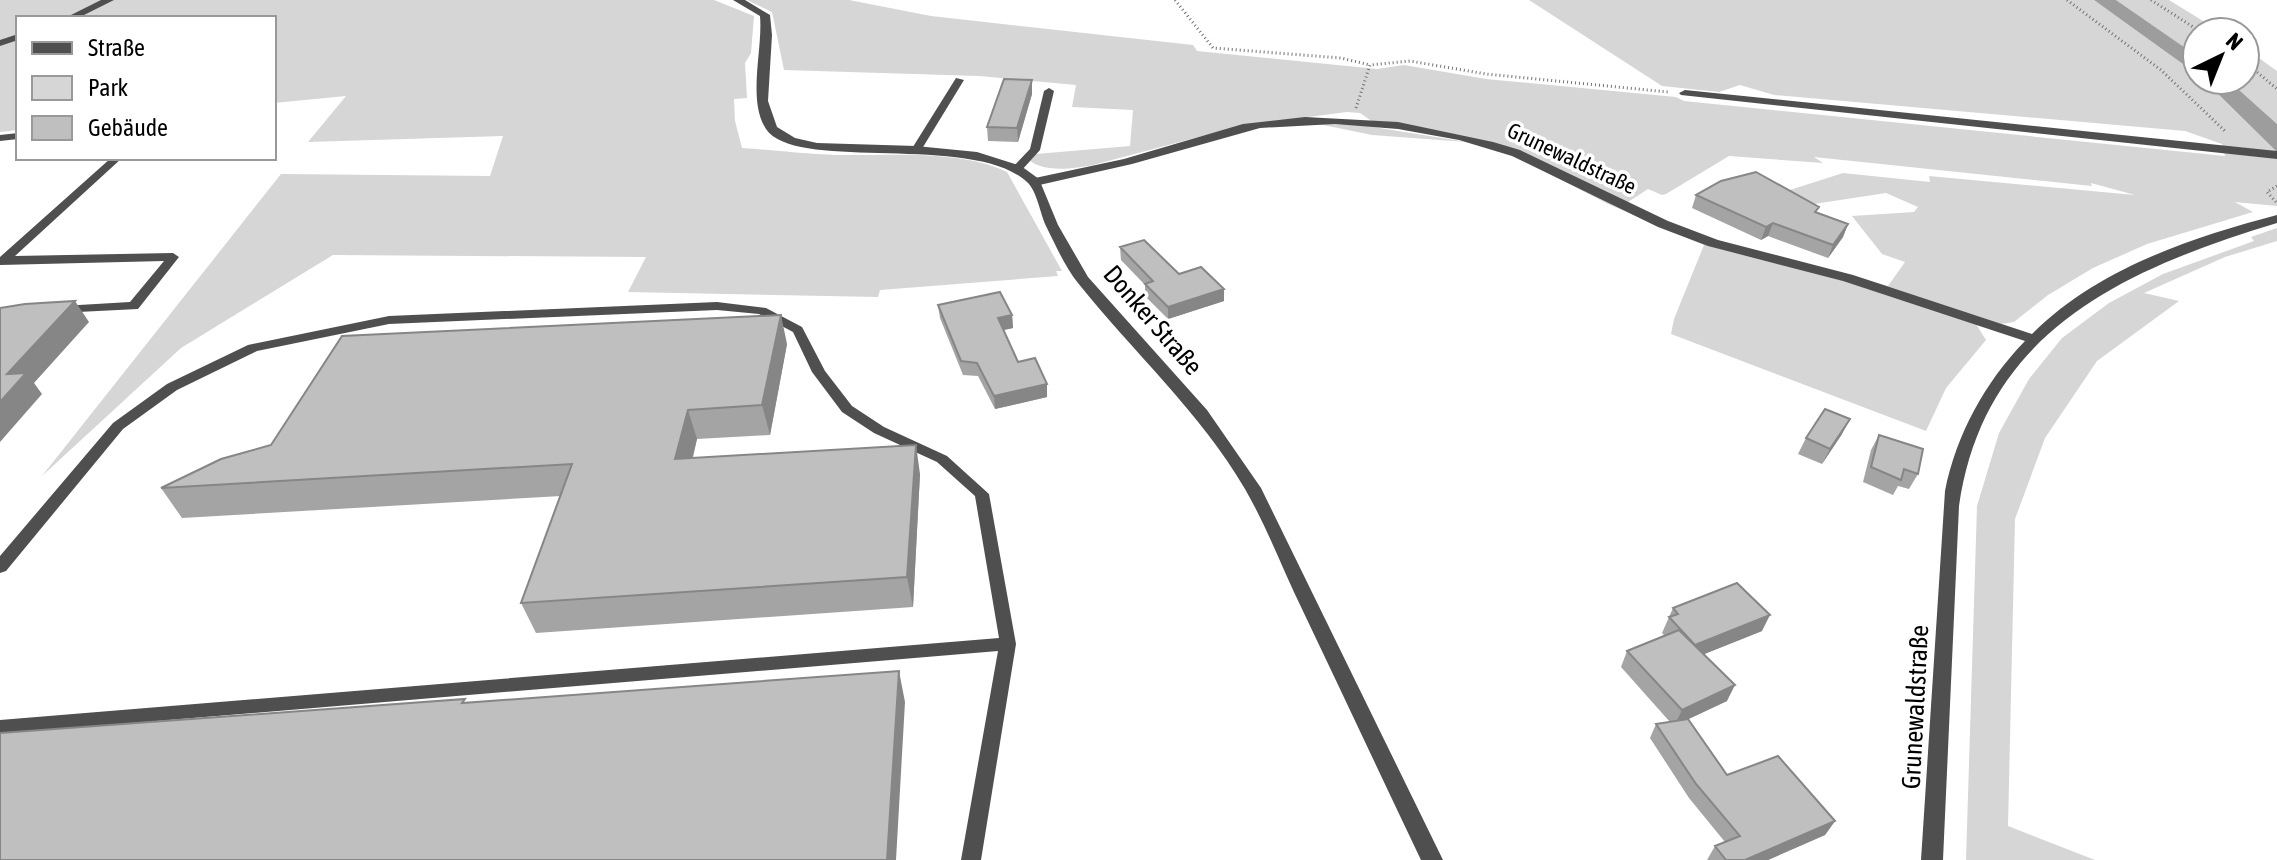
<svg xmlns="http://www.w3.org/2000/svg" width="2277" height="860" viewBox="0 0 2277 860" font-family="'Asap Condensed',sans-serif">
<rect width="100%" height="100%" fill="#fff"/>
<path fill="#d6d6d6" d="M 0,0 L 714,0 L 754,16 L 751,53 L 745,63 L 747,98 L 734,99 L 735,121 L 742,148 C 774,150 804,154 836,155 C 888,156 960,149 1007,172 L 1062,271 L 1056,271 L 1058,276 L 880,290 L 878,297 L 628,292 L 646,257 L 333,255 L 181,348 L 42,476 L 281,174 L 490,176 L 503,136 L 308,142 L 346,96 L 274,103 L 274,18 L 18,18 L 18,130 L 0,132 Z
M 747,0 L 849,0 L 931,16 L 1193,45 L 1197,51 L 1377,69 L 1404,65 L 1486,79 L 1676,97 L 1684,101 L 2225,156 L 2222,144 L 2185,131 L 1774,95 L 1740,85 L 1719,92 L 1662,86 L 1529,0 L 2094,0 L 2184,63 L 2197,74 L 2197,80 L 2204,80 L 2277,152 L 2277,206 L 2235,202 L 2253,212 L 2147,244 L 2093,268 L 2048,295 L 2014,322 L 2001,324 L 1836,271 L 1888,286 L 1905,262 L 1882,254 L 1852,216 L 1914,212 L 1918,207 L 1886,193 L 1774,210 L 1771,196 L 1843,173 L 1930,182 L 1929,176 L 2135,195 L 2091,183 L 2092,186 L 1814,157 L 1823,163 L 1729,156 L 1666,194 L 1662,195 L 1648,189 L 1625,204 L 1510,148 L 1373,122 L 1360,113 L 1347,112 L 1240,126 L 1093,165 C 1072,169 1038,174 1024,155 L 1130,146 L 1133,110 L 1072,107 L 1076,85 L 979,76 L 784,70 L 772,12 Z
M 2116,0 L 2169,0 L 2221,32 L 2197,32 L 2197,56 Z
M 2245,48 L 2277,71 L 2277,124 L 2228,80 L 2245,80 Z
M 1309,122 L 1348,123 L 1467,142 L 1372,135 Z
M 1509,153 L 1662,226 L 1839,279 L 1976,324 L 1986,340 L 1946,388 L 1926,431 L 1671,334 L 1674,319 L 1704,245 L 1608,204 Z
M 2277,228 L 2277,241 L 2225,257 L 2144,293 L 2179,301 L 2097,361 L 2045,438 L 2015,519 L 2008,826 L 2095,860 L 1966,860 L 1977,506 L 1999,433 L 2029,379 L 2062,338 L 2109,303 L 2163,274 L 2254,241 L 2251,237 Z"/>
<path fill="#9d9d9d" d="M 2094,0 L 2116,0 L 2197,56 L 2197,74 Z
M 2204,80 L 2228,80 L 2277,124 L 2277,152 Z"/>
<g fill="none" stroke-linecap="round" stroke-linejoin="round">
<path stroke="#717171" stroke-width="3" stroke-dasharray="1 3" stroke-linecap="butt" d="M 1175,0 L 1213,48 L 1341,58 L 1370,65
M 2067,0 L 2161,70 L 2226,132
M 2151,0 L 2201,32
M 2245,62 L 2277,89
M 1356,108 L 1370,65 L 1410,61 L 1486,74 L 1668,92
M 2276,202 L 2267,192 L 2277,186"/>
<path fill="#4f4f4f" fill-rule="evenodd" d="M 956,78 L 964,80 L 920,152 L 912,152 L 911,150 Z
M 1049,88 L 1054,91 L 1040,150 L 1021,171 L 1013,171 L 1013,167 L 1030,149 L 1044,91 Z
M 18,133 L 18,139 L 0,141 L 0,135 Z
M 111,158 L 122,158 L 15,256 L 173,253 L 179,257 L 138,309 L 58,313 L 56,310 L 62,306 L 130,302 L 164,261 L 0,265 L 0,257 Z
M 717,302 L 766,308 L 802,327 L 825,371 L 852,406 L 884,427 L 947,456 L 989,494 L 1016,644 L 981,860 L 961,860 L 998,651 L 0,734 L 0,720 L 999,638 L 975,496 L 937,462 L 874,433 L 842,412 L 812,372 L 793,332 L 759,314 L 717,310 L 389,324 L 257,351 L 177,390 L 123,429 L 6,571 L 0,573 L 0,556 L 113,423 L 167,384 L 248,345 L 389,316 Z"/>
<path fill="#4f4f4f" fill-rule="evenodd" d="M 1685,90 L 2277,151 L 2277,159 L 1681,95 L 1679,93 Z
M 1305,117 L 1398,122 L 1493,142 L 1520,150 L 1668,221 L 1718,240 L 1853,275 L 2032,334 C 2097,269 2190,238 2277,215 L 2277,223 C 2126,269 1984,330 1959,506 L 1943,860 L 1921,860 L 1945,491 C 1956,435 1985,382 2025,341 L 1843,281 L 1708,246 L 1658,227 L 1512,156 L 1459,140 L 1398,129 L 1335,124 L 1260,128 L 1132,164 L 1035,186 L 1029,182 L 1035,178 L 1124,159 L 1243,124 Z"/>
<path fill="#4f4f4f" fill-rule="evenodd" d="M 101,0 L 114,0 L 78,18 L 65,18 Z
M 733,0 L 745,0 L 770,15 L 772,35 L 768,101 L 777,127 L 795,138 L 817,143 L 916,146 L 977,152 L 1021,166 L 1039,179 L 1058,225 L 1088,277 L 1207,410 L 1261,488 L 1443,860 L 1421,860 C 1381,776 1342,693 1302,609 C 1283,570 1267,527 1245,489 C 1200,412 1133,352 1078,283 C 1065,267 1055,244 1046,226 C 1040,213 1037,191 1027,182 C 973,132 795,173 766,129 C 747,100 763,50 760,16 Z
M 18,34 L 18,40 L 0,46 L 0,40 Z"/>
</g>
<path fill="#a4a4a4" d="M 1032,80 L 1032,94 L 1018,142 L 988,141 L 987,127 Z
M 1696,195 L 1817,213 L 1848,224 L 1843,237 L 1828,258 L 1768,236 L 1761,240 L 1692,208 Z
M 1120,247 L 1179,274 L 1224,301 L 1168,319 L 1145,296 L 1145,285 L 1121,260 Z
M 938,305 L 1012,315 L 1013,328 L 1003,330 L 1018,362 L 1047,384 L 1047,397 L 995,409 L 978,376 L 963,375 L 940,318 Z
M 787,344 L 770,435 L 697,439 L 693,458 L 920,474 L 913,607 L 536,633 L 521,603 L 561,496 L 182,518 L 161,488 L 271,445 Z
M 1842,434 L 1822,464 L 1798,454 L 1806,438 Z
M 1879,435 L 1918,474 L 1909,489 L 1898,486 L 1893,495 L 1863,482 L 1871,450 Z
M 1673,608 L 1762,631 L 1704,654 L 1727,701 L 1688,719 L 1727,775 L 1835,821 L 1825,835 L 1768,860 L 1707,860 L 1715,846 L 1725,842 L 1689,798 L 1650,738 L 1656,724 L 1670,722 L 1621,667 L 1627,651 L 1664,635 L 1662,633 Z"/>
<path fill="#868686" d="M 1032,80 L 1032,94 L 1018,142 L 1017,128 Z
M 1773,223 L 1768,236 L 1761,240 L 1766,227 Z
M 1848,224 L 1843,237 L 1828,258 L 1833,245 Z
M 1224,289 L 1224,301 L 1168,319 L 1168,307 Z
M 75,301 L 89,322 L 34,383 L 42,394 L 0,442 L 0,402 L 7,374 Z
M 781,315 L 787,344 L 770,435 L 762,405 Z
M 1012,315 L 1013,328 L 999,331 L 998,318 Z
M 1047,384 L 1047,397 L 995,409 L 994,396 Z
M 688,410 L 697,439 L 684,489 L 675,459 Z
M 1850,419 L 1842,434 L 1822,464 L 1830,449 Z
M 916,445 L 920,474 L 913,607 L 907,577 Z
M 1770,615 L 1762,631 L 1687,661 L 1695,645 Z
M 899,671 L 905,702 L 896,860 L 887,860 Z
M 1735,685 L 1727,701 L 1674,726 L 1682,710 Z
M 1835,821 L 1825,835 L 1768,860 L 1745,860 Z"/>
<path fill="#bfbfbf" stroke="#868686" stroke-width="2" d="M 1004,79 L 1032,80 L 1017,128 L 987,127 Z
M 1756,172 L 1819,207 L 1815,212 L 1848,224 L 1833,245 L 1773,223 L 1766,227 L 1696,195 L 1721,181 Z
M 1144,240 L 1179,274 L 1201,267 L 1224,289 L 1168,307 L 1145,284 L 1153,281 L 1120,247 Z
M 1000,292 L 1012,315 L 998,318 L 1018,362 L 1035,358 L 1047,384 L 994,396 L 977,363 L 961,361 L 938,305 Z
M 75,301 L 7,374 L 26,373 L 0,402 L 0,308 L 25,304 Z
M 781,315 L 762,405 L 688,410 L 675,459 L 916,445 L 907,577 L 521,603 L 572,464 L 161,488 L 221,459 L 271,445 L 342,336 Z
M 1825,409 L 1850,419 L 1830,449 L 1806,438 Z
M 1879,435 L 1923,449 L 1918,474 L 1904,469 L 1901,480 L 1871,467 Z
M 1737,583 L 1770,615 L 1695,645 L 1669,617 L 1678,614 L 1673,608 Z
M 1679,630 L 1735,685 L 1682,710 L 1627,651 Z
M 899,671 L 887,860 L 0,860 L 0,733 L 465,699 L 462,703 Z
M 1688,719 L 1727,775 L 1778,756 L 1835,821 L 1745,860 L 1726,860 L 1715,846 L 1740,836 L 1696,784 L 1656,724 Z"/>
<g text-anchor="middle" stroke-width="7" stroke-linejoin="round" paint-order="stroke">
<g font-size="22" fill="#000" stroke="#fff">
<text transform="translate(1572 158) rotate(25)" y="8">Grunewaldstraße</text>
</g>
<g font-size="26" fill="#000" stroke="#fff">
<text transform="translate(1153 320) rotate(49)" y="9">Donker Straße</text>
<text transform="translate(1915 707) rotate(-87)" y="9">Grunewaldstraße</text>
</g>
</g>
<rect x="16" y="16" width="260" height="144" fill="#ffffff" stroke="#999999" stroke-width="2"/>
<rect x="32" y="42" width="40" height="12" fill="#4f4f4f" stroke="#999999" stroke-width="2"/>
<text x="88" y="56" font-size="24" fill="#000000">Straße</text>
<rect x="32" y="76" width="40" height="24" fill="#d6d6d6" stroke="#999999" stroke-width="2"/>
<text x="88" y="96" font-size="24" fill="#000000">Park</text>
<rect x="32" y="116" width="40" height="24" fill="#bfbfbf" stroke="#999999" stroke-width="2"/>
<text x="88" y="136" font-size="24" fill="#000000">Gebäude</text>
<g transform="translate(2221 56) rotate(43)"><circle r="38" fill="#ffffff" stroke="#999999" stroke-width="2"/>
<path d="M0-6L14 30L0 20L-14 30Z" fill="#000000"/>
<text y="-12" font-size="22" font-weight="bold" text-anchor="middle" fill="#000000">N</text>
</g>
</svg>
